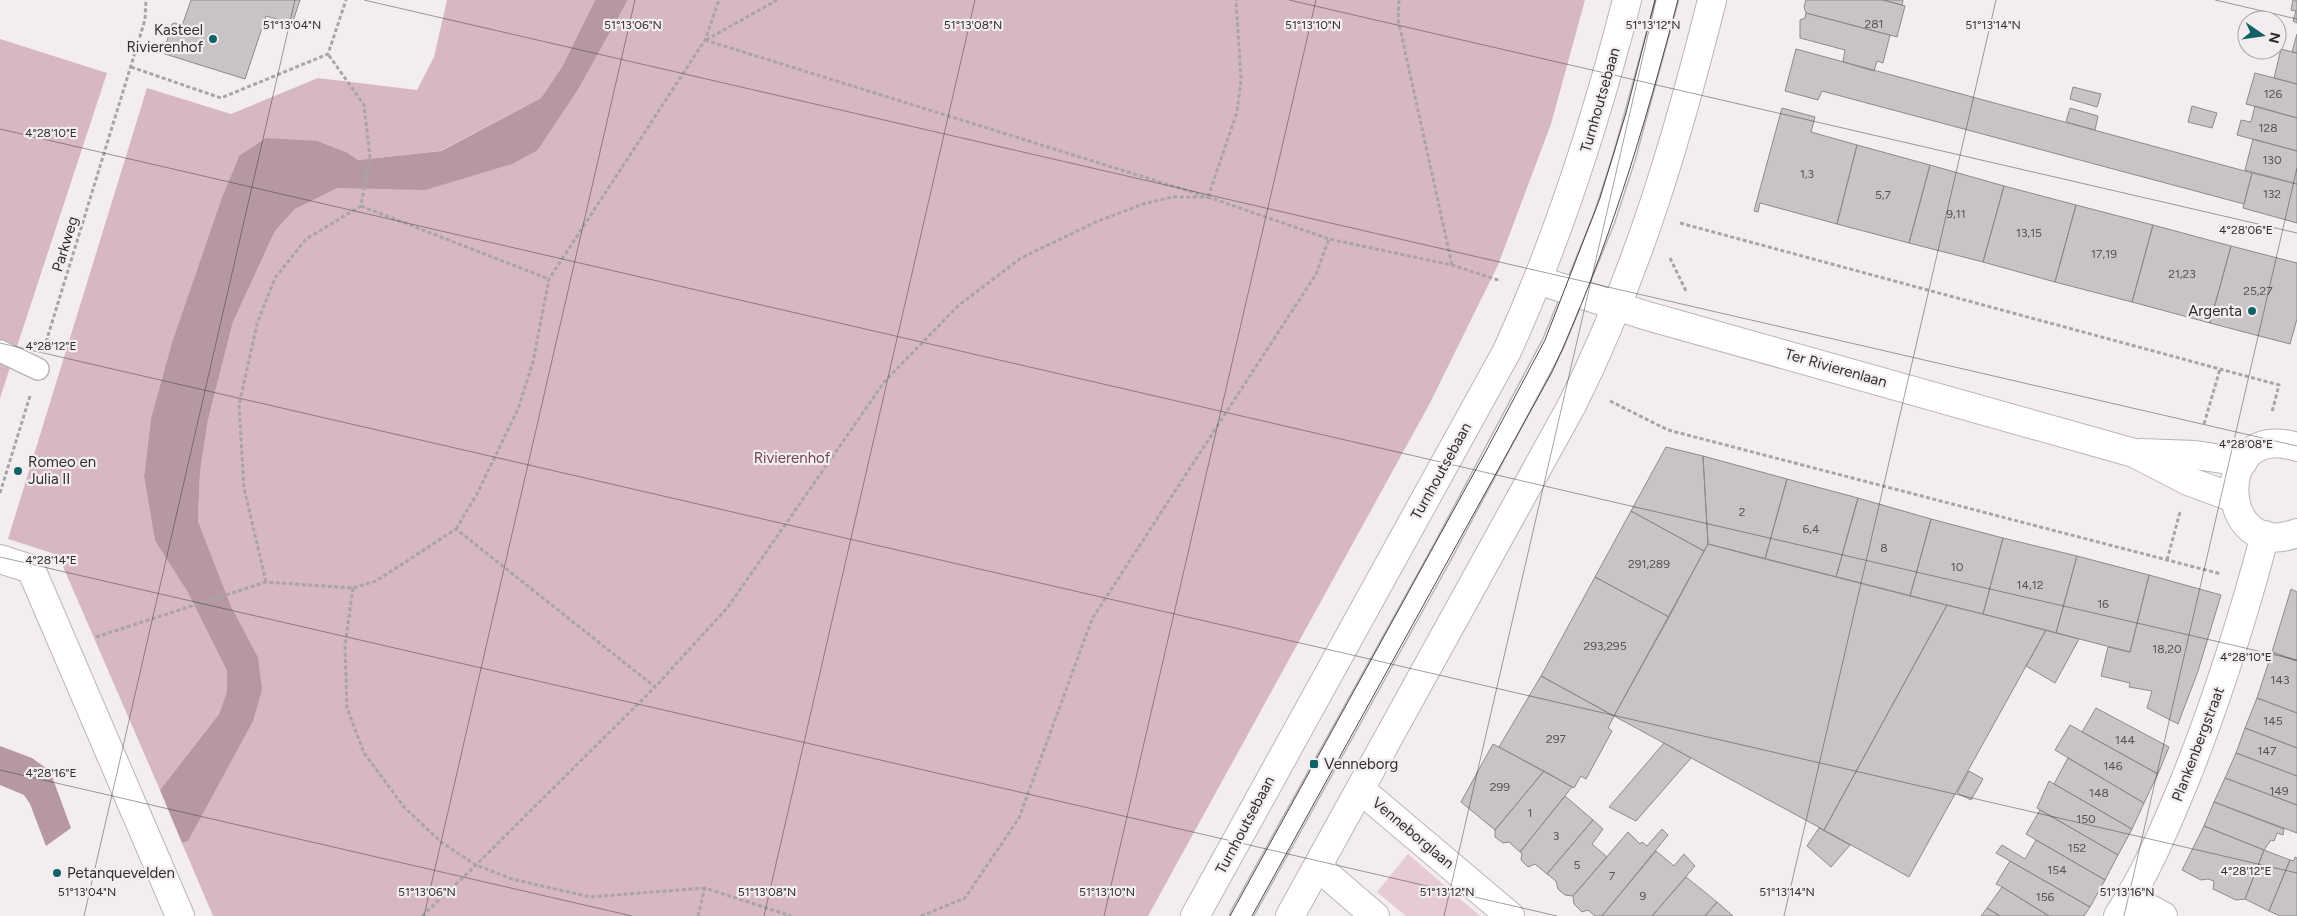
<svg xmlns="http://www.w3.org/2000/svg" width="2297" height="916" viewBox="0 0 2297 916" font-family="Figtree,sans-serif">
<rect width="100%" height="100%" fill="#f3edef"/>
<path fill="#e6cad5" d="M 1408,854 L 1480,916 L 1406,916 L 1377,892 Z"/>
<path fill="#d7b7c4" d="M 447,0 L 595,0 L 562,67 L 541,98 L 440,151 L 358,160 L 348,153 L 239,156 L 222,197 L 172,342 L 151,418 L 144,477 L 155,541 L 187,591 L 227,671 L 227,693 L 219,714 L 160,790 L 58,555 L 8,539 L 147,88 L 231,114 L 318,78 L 417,90 L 434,57 Z
M 628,0 L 1585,0 L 1551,124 L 1498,265 L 1430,403 L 1148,916 L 213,916 L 182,843 L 188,841 L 258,657 L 231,606 L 198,521 L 200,472 L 208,420 L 233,322 L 275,231 L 295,209 L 338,188 L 376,188 L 538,150 L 579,88 Z
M 0,39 L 107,73 L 0,398 Z"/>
<path fill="#b698a4" d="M 595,0 L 628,0 L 579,88 L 538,150 L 512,164 L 425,190 L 338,188 L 295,209 L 275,231 L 233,322 L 208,420 L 200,472 L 198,521 L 231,606 L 258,657 L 262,690 L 253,721 L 188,841 L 182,843 L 160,790 L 219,714 L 227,692 L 227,671 L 187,591 L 155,541 L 144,477 L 151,418 L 172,342 L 222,197 L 239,156 L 266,138 L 317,141 L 348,153 L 358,160 L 441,151 L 541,98 L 562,67 Z
M 0,746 L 32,758 L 50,771 L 71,828 L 46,846 L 30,804 L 24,795 L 0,785 Z"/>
<path fill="#c9c3c5" stroke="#8e898b" d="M 191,0 L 300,0 L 292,24 L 266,16 L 245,79 L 165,54 L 164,51 L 172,24 L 175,23 L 182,26 Z
M 1806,0 L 1883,0 L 1905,6 L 1897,37 L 1806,13 L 1804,7 Z
M 1883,0 L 1903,0 L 1902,5 Z
M 2293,0 L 2297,0 L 2297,23 L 2293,21 L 2296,11 L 2291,10 Z
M 1806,13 L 1890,35 L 1883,63 L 1877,61 L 1874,71 L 1843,62 L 1845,50 L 1800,38 L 1800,20 L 1805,18 Z
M 2297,34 L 2297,53 L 2292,52 Z
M 1796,49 L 2252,173 L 2244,204 L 1822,91 L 1818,100 L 1785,91 Z
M 2281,49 L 2297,53 L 2297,84 L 2274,78 Z
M 2255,73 L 2297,84 L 2297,118 L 2246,104 Z
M 2073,87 L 2101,94 L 2097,107 L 2070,99 Z
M 2192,106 L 2217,113 L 2212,128 L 2188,122 Z
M 2255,106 L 2297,118 L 2297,151 L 2237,135 L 2241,120 L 2251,122 Z
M 1782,108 L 1815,117 L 1811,132 L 1857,145 L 1837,224 L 1760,203 L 1758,212 L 1754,211 Z
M 2070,108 L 2098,116 L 2095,130 L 2066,122 Z
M 2253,139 L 2297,151 L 2297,184 L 2245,170 Z
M 1857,145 L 1930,165 L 1909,243 L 1837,224 Z
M 1930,165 L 2004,186 L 1983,262 L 1909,243 Z
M 2252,173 L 2297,184 L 2297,223 L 2243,208 Z
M 2004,186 L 2076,205 L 2055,282 L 1983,262 Z
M 2076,205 L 2153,225 L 2132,302 L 2055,282 Z
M 2153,225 L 2231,246 L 2210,323 L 2132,302 Z
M 2231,246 L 2297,263 L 2297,319 L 2290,344 L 2210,323 Z
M 1666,447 L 1703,456 L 1708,544 L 1704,551 L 1631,511 Z
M 1703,456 L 1787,479 L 1765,559 L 1708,544 Z
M 1787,479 L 1858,498 L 1836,577 L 1765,559 Z
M 1858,498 L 1931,519 L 1910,596 L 1836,577 Z
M 1631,511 L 1704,551 L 1669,617 L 1595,577 Z
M 1931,519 L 2003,538 L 1983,614 L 1910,596 Z
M 2003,538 L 2077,556 L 2056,633 L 1983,614 Z
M 1708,544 L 1947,605 L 1824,830 L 1614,716 Z
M 2077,556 L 2149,575 L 2130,652 L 2056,633 Z
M 2149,575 L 2221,595 L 2198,671 L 2178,724 L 2147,708 L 2152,691 L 2129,687 L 2130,683 L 2101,676 L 2108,647 L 2130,652 Z
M 1595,577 L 1669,617 L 1614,716 L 1541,676 Z
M 2291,589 L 2297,592 L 2297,661 L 2272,652 Z
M 1947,605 L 2046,630 L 1909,877 L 1824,830 Z
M 2046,630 L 2079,639 L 2055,683 L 2026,666 Z
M 2272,652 L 2297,661 L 2297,713 L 2257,698 Z
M 1541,676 L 1614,716 L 1608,728 L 1612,731 L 1586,779 L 1581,776 L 1574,788 L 1499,747 Z
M 2257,698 L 2297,713 L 2297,748 L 2245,728 Z
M 2096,708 L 2169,747 L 2158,774 L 2082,732 Z
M 2070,725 L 2158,774 L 2144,803 L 2055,750 Z
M 2245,728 L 2297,748 L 2297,776 L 2236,753 Z
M 1664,743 L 1691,758 L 1636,821 L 1609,807 Z
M 1493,744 L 1544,771 L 1495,830 L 1461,802 Z
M 2236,753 L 2297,776 L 2297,805 L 2225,778 Z
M 2068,758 L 2144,803 L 2132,829 L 2054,784 Z
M 1544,771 L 1572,787 L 1520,852 L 1509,842 L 1503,843 L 1495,837 L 1495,830 Z
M 1969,771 L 1983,779 L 1971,800 L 1957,793 Z
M 2225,778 L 2297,805 L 2297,833 L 2214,802 Z
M 2049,781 L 2132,829 L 2118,855 L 2037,808 Z
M 1565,796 L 1593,820 L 1547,874 L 1535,864 L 1528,867 L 1521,860 L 1522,853 L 1520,852 Z
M 2214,802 L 2284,829 L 2283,835 L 2277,833 L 2274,841 L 2271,840 L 2264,850 L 2204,826 Z
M 2040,810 L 2118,855 L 2105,880 L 2026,834 Z
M 1593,820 L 1603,829 L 1592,844 L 1607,857 L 1573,896 L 1565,895 L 1558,889 L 1556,881 L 1547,874 Z
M 2204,826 L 2264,850 L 2245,899 L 2236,900 L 2213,889 L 2214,881 L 2208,879 L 2201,880 L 2182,870 Z
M 1819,828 L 1850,845 L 1831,867 L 1807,846 Z
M 1662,829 L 1668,835 L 1602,916 L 1595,916 L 1588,910 L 1582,912 L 1574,904 L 1573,896 L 1628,832 L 1640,844 L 1642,842 L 1647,846 Z
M 2036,840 L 2105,880 L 2090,907 L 1996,853 L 2002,845 L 2025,859 Z
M 2264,850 L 2290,860 L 2269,911 L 2245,899 Z
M 1656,851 L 1674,866 L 1684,854 L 1695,866 L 1652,916 L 1602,916 Z
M 2295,857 L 2297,858 L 2297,916 L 2280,916 L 2269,911 L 2290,860 L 2294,861 Z
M 2010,861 L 2090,907 L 2084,916 L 2049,916 L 2002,887 L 1996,884 Z
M 1686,877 L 1717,902 L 1705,916 L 1652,916 Z
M 2002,887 L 2049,916 L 2000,916 L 1987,908 Z
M 1717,902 L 1733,916 L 1705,916 Z
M 1987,908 L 2000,916 L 1981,916 Z"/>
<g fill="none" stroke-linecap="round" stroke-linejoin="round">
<g stroke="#bbb5b7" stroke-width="24">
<path id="lane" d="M 0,351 L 38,369
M 1241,916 L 1443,551 L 1553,344 L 1604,219 L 1624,158 L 1667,0"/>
</g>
<g stroke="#bbb5b7" stroke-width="30">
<path id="street" d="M 1538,280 L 1644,315 L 2134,453 L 2188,481 L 2234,498
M 2297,447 C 2211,419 2216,564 2297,533
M 2141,453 L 2195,455 L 2243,462
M 0,559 L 31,569 L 180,916
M 1361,790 L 1510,916
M 1318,867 L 1375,916
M 2130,898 L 2163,916
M 2118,916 C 2146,874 2166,826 2185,780 C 2217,700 2243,618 2265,535"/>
</g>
<g stroke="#bbb5b7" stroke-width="30">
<path id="secondary" d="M 1195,916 L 1507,351 C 1559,237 1596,121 1627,0
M 1290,916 L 1572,405 C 1637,275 1677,140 1712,0"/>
</g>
<path stroke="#a9a5a6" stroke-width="3" stroke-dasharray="4 2.5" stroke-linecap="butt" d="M 1399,0 L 1398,19 L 1452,265
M 705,40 L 1208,197 L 1329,239 L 1452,265 L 1501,281
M 706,40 L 777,0
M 131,67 L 221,98 L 328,54 L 346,0
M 1208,197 L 1237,112 L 1241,80 L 1236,0
M 361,206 L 549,279
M 1680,223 L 2279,385 L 2272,412
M 1670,258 L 1687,293
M 46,342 L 145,20 L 146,0
M 1610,401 L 1668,430 L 2221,574
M 2204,424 L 2220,369
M 0,493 L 30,396
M 456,529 L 477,494 L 518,409 L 533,362 L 549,279 L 705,40 L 719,0
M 2167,560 L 2180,512
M 266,582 L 244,488 L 239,405 L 257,324 L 275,278 L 306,239 L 361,206 L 370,157 L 364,105 L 328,54
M 353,588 L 345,646 L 347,708 L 364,753 L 404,807 L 441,842 L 476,865 L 512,879 L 590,897 L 705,888
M 96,637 L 266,582 L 353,588 L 376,581 L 456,529 L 655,687 L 728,607 L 885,381 L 959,305 L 1021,258 L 1098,221 L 1143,204 L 1173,197 L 1208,197
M 422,916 L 476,865 L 655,687
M 698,916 L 705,888 L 791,916
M 921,916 L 965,898 L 1019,818 L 1092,619 L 1316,274 L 1329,239"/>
<use href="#lane" stroke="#fff" stroke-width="21"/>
<use href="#street" stroke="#fff" stroke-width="28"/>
<use href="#secondary" stroke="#fff" stroke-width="28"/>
<path stroke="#4a4849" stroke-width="1" d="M 1230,916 L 1485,453 L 1545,340 L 1600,198 L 1626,113 L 1655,0
M 1252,916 L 1552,372 C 1608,251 1644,129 1678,0"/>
</g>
<path fill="none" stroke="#302e2f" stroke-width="1" stroke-opacity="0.45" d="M 364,0 L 2297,446M 1289,0 L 2297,233M 2215,0 L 2297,19M 0,129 L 2297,660M 0,343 L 2297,873M 0,557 L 1557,916M 0,770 L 632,916M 84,916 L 295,0M 424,916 L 635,0M 764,916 L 975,0M 1104,916 L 1316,0M 1444,916 L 1656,0M 1784,916 L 1996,0M 2124,916 L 2297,168"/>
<g fill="#116267" stroke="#f3edef" stroke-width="2">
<circle cx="213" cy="39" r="5"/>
<circle cx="2252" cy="311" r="5"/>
<circle cx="18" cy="471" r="5"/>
<rect x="1309" y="759" width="10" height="10" rx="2.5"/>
<circle cx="57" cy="873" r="5"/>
</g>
<g text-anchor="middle" stroke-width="4.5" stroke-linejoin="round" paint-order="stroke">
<g font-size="12" fill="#565354">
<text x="1874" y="28">281</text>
<text x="2273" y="98">126</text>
<text x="2268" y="132">128</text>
<text x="2272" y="164">130</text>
<text x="1807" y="178">1,3</text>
<text x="2272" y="198">132</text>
<text x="1883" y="199">5,7</text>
<text x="1956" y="218">9,11</text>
<text x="2029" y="237">13,15</text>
<text x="2104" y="258">17,19</text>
<text x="2182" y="278">21,23</text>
<text x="2258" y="295">25,27</text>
<text x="1742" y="516">2</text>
<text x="1811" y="533">6,4</text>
<text x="1884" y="552">8</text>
<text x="1649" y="568">291,289</text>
<text x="1957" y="571">10</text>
<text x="2030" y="589">14,12</text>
<text x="2103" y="608">16</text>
<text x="1605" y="650">293,295</text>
<text x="2167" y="653">18,20</text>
<text x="2280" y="684">143</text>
<text x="2273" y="725">145</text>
<text x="1556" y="743">297</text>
<text x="2125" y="744">144</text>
<text x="2267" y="755">147</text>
<text x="2113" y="770">146</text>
<text x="1500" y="791">299</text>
<text x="2279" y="795">149</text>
<text x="2099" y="797">148</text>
<text x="1530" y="817">1</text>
<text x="2086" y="823">150</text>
<text x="1556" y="840">3</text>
<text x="2077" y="852">152</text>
<text x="1577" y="869">5</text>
<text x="2057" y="874">154</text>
<text x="1612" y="880">7</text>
<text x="1643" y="900">9</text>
<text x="2045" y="901">156</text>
</g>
<g font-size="15" fill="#302e2f" stroke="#f3edef" text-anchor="start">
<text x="203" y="35" text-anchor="end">Kasteel<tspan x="203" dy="17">Rivierenhof</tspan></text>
<text x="2242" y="316" text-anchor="end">Argenta</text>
<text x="28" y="467">Romeo en<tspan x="28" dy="17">Julia II</tspan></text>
<text x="1324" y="769">Venneborg</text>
<text x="67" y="878">Petanquevelden</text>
</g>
<g font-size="15" fill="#302e2f" stroke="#f3edef">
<text transform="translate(1600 100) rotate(-74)" y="5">Turnhoutsebaan</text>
<text transform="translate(65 244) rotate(-73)" y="5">Parkweg</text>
<text transform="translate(1836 368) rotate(16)" y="5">Ter Rivierenlaan</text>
<text transform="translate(1441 471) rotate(-61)" y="5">Turnhoutsebaan</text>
<text transform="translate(2198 744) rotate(-69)" y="5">Plankenbergstraat</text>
<text transform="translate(1245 825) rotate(-62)" y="5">Turnhoutsebaan</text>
<text transform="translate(1413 833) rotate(40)" y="5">Venneborglaan</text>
</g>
<g font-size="15" fill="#724459" stroke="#f3edef">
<text x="792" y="463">Rivierenhof</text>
</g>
</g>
<g font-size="12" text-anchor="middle" fill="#302e2f" stroke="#f3edef" stroke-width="4.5" stroke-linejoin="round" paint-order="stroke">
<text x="292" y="29">51°13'04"N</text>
<text x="633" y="29">51°13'06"N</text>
<text x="973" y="29">51°13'08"N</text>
<text x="1313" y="29">51°13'10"N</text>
<text x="1653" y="29">51°13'12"N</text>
<text x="1993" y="29">51°13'14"N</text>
<text x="51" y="137">4°28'10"E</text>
<text x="2246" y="234">4°28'06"E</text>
<text x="51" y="350">4°28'12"E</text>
<text x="2246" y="448">4°28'08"E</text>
<text x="51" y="564">4°28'14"E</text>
<text x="2246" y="661">4°28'10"E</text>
<text x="51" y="777">4°28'16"E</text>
<text x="2246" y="875">4°28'12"E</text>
<text x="87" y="896">51°13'04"N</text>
<text x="427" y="896">51°13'06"N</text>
<text x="767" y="896">51°13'08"N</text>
<text x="1107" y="896">51°13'10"N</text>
<text x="1447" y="896">51°13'12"N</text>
<text x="1787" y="896">51°13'14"N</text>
<text x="2127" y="896">51°13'16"N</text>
</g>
<g transform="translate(2262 35) rotate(103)"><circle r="24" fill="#f3edef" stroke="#a5a1a2"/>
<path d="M0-4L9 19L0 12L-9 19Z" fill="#116267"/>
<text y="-8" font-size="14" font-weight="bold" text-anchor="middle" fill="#302e2f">N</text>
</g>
</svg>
